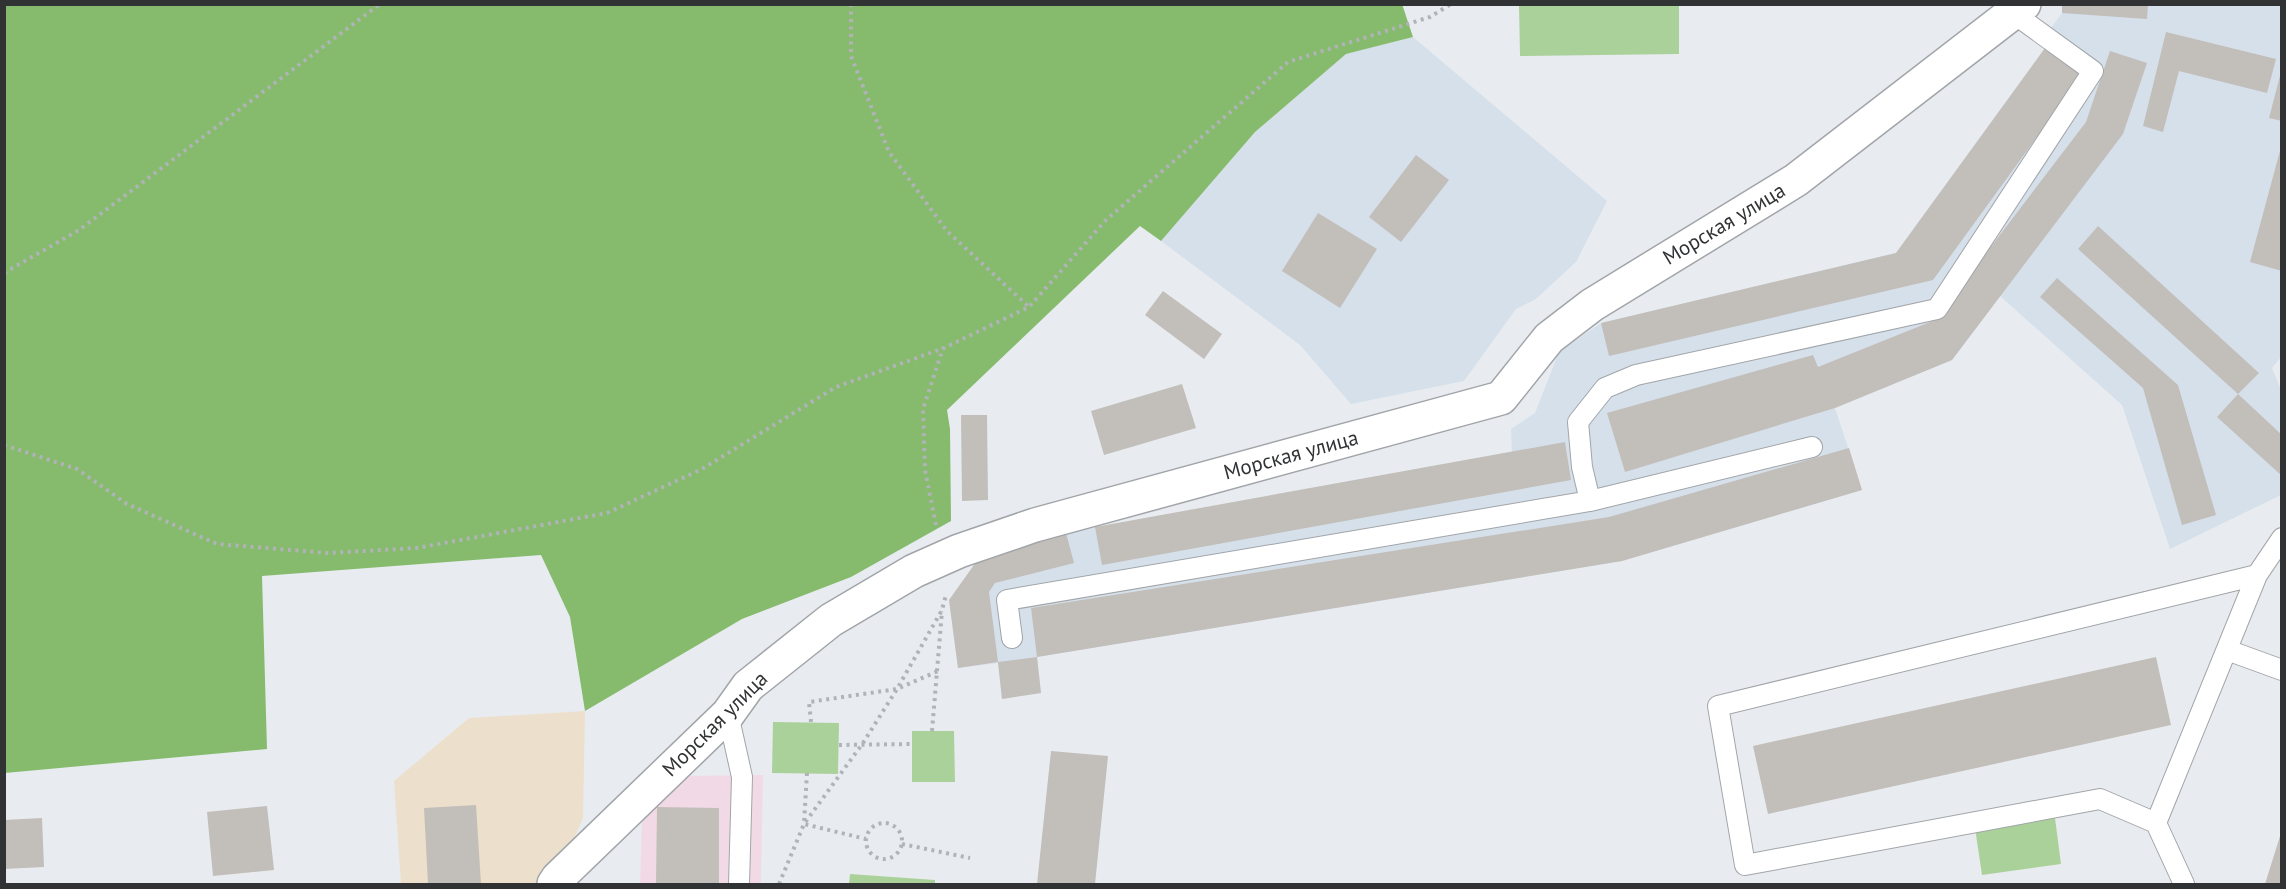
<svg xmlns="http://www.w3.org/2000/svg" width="2286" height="889" viewBox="0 0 2286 889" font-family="'PT Sans',sans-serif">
<rect width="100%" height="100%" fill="#e8ecf0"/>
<path fill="#f1dae6" d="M 763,775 L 761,884 L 640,884 L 642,816 L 684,776 Z"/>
<path fill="#d6e0ea" d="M 2062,5 L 2281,5 L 2282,356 L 2272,368 L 2281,390 L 2281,495 L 2170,549 L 2122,405 L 2000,296 L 1952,360 L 1835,408 L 1862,490 L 1622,561 L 1037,657 L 1041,693 L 1002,699 L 998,663 L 958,668 L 949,600 L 1066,533 L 1512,452 L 1511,429 L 1535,413 L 1559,352 L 1601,323 L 1896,253 L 2045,48 L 2045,36 L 2062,13 Z
M 1413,37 L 1607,201 L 1576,262 L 1536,299 L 1516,309 L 1464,381 L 1351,404 L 1300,345 L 1161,241 L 1255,132 L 1346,54 Z"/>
<path fill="#ece0cc" d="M 585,711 L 583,818 L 554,884 L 401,884 L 394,781 L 469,718 Z"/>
<path fill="#abd19b" d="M 1519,5 L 1679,5 L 1679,54 L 1520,56 Z
M 773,722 L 839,723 L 838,774 L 772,773 Z
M 912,731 L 954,731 L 955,782 L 912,782 Z
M 2055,818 L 2061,864 L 1982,875 L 1975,828 Z
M 850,874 L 935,880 L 935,884 L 849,884 Z"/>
<path fill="#86bb6d" d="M 5,4 L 1402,4 L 1413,37 L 1346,54 L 1255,132 L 1161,241 L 1140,226 L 947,410 L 950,429 L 951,521 L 851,577 L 742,619 L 585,711 L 570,617 L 541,555 L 262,576 L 267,749 L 5,773 Z"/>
<path fill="#c2beba" d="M 2062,4 L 2148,4 L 2147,19 L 2062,13 Z
M 2166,32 L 2276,59 L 2267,93 L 2179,71 L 2163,132 L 2143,126 Z
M 2045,48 L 2082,75 L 1933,280 L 1609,356 L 1601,323 L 1896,253 Z
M 2110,51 L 2147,63 L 2123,134 L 1952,360 L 1835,408 L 1625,472 L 1607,413 L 1813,355 L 1818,367 L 1935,320 L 2086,122 Z
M 2281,72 L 2282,72 L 2282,121 L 2269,118 Z
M 2281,147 L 2282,147 L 2282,271 L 2250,262 Z
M 1416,155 L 1449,180 L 1401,242 L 1369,217 Z
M 1318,213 L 1377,249 L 1340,308 L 1282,271 Z
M 2098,226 L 2259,373 L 2238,394 L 2078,249 Z
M 2057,278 L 2178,385 L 2216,515 L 2182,525 L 2143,388 L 2040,297 Z
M 1163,291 L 1222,334 L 1204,359 L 1145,315 Z
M 1182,384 L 1196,428 L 1104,455 L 1091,411 Z
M 2238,394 L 2282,435 L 2282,476 L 2217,417 Z
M 961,415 L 987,415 L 988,500 L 962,501 Z
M 1565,442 L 1571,480 L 1102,565 L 1095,527 Z
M 1849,448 L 1862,490 L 1622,561 L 1037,657 L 1031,608 L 1609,517 Z
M 1066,533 L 1074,563 L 995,583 L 989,592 L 998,662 L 958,668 L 949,600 L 981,555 Z
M 1037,657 L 1041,693 L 1002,699 L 998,662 Z
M 2156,657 L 2171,725 L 1768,814 L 1753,746 Z
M 1051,751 L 1108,756 L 1095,884 L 1037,884 Z
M 476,805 L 481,884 L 428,884 L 424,808 Z
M 267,806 L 274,870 L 213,876 L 207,812 Z
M 657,807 L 719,808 L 719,884 L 656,884 Z
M 42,818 L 44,867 L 4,869 L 4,820 Z
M 2281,833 L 2282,884 L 2265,884 Z"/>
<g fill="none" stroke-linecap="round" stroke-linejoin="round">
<g stroke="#a1a5a9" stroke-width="22">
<path id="lane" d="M 1590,501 L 1812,447
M 2257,575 L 1718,706 L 1745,865 L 2100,799 L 2156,823 L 2257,575 L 2282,538
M 1012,638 L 1007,600 L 1590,501 L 1582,467 L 1578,422 L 1605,388 L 1636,375 L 1937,309 L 2093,71 L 2013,13
M 2227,650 L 2282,670
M 728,714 L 742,777 L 739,884
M 2156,823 L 2184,884"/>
</g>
<g stroke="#a1a5a9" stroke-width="36">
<path id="street" d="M 554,884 L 558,878 L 728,714 L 748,686 L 831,620 L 914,571 L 959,551 L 1035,525 L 1501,398 L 1549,338 L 1592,305 L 1796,180 L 2024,4"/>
</g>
<path stroke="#b0b3b7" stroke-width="4" stroke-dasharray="3 4.5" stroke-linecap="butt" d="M 851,4 L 851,56 L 889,152 L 947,231 L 1029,307
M 4,273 L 79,230 L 380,4
M 4,445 L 77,469 L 127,504 L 217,544 L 328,553 L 417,548 L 607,513 L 702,469 L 836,387 L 944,348 L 1029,307 L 1106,220 L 1288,62 L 1430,17 L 1451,4
M 936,525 L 925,470 L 923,409 L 943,348
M 811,722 L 809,702 L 897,689 L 938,671
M 932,731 L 942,611
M 839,745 L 912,744
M 807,773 L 804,824 L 866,839
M866 841a18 18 0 1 1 36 0a18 18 0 1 1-36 0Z
M 902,844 L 970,858
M 779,884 L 804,824 L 863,743 L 897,689 L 942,610 L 946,595"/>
<use href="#lane" stroke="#fff" stroke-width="20"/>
<use href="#street" stroke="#fff" stroke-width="33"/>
</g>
<g text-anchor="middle" stroke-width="4.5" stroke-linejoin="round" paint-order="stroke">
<g font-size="21" fill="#303234" stroke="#fff">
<text transform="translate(1724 224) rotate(-31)" y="7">Морская улица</text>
<text transform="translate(1291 455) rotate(-15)" y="7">Морская улица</text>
<text transform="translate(715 724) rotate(-45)" y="7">Морская улица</text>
</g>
</g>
<rect width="2286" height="889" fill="none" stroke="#303234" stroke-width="12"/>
</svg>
